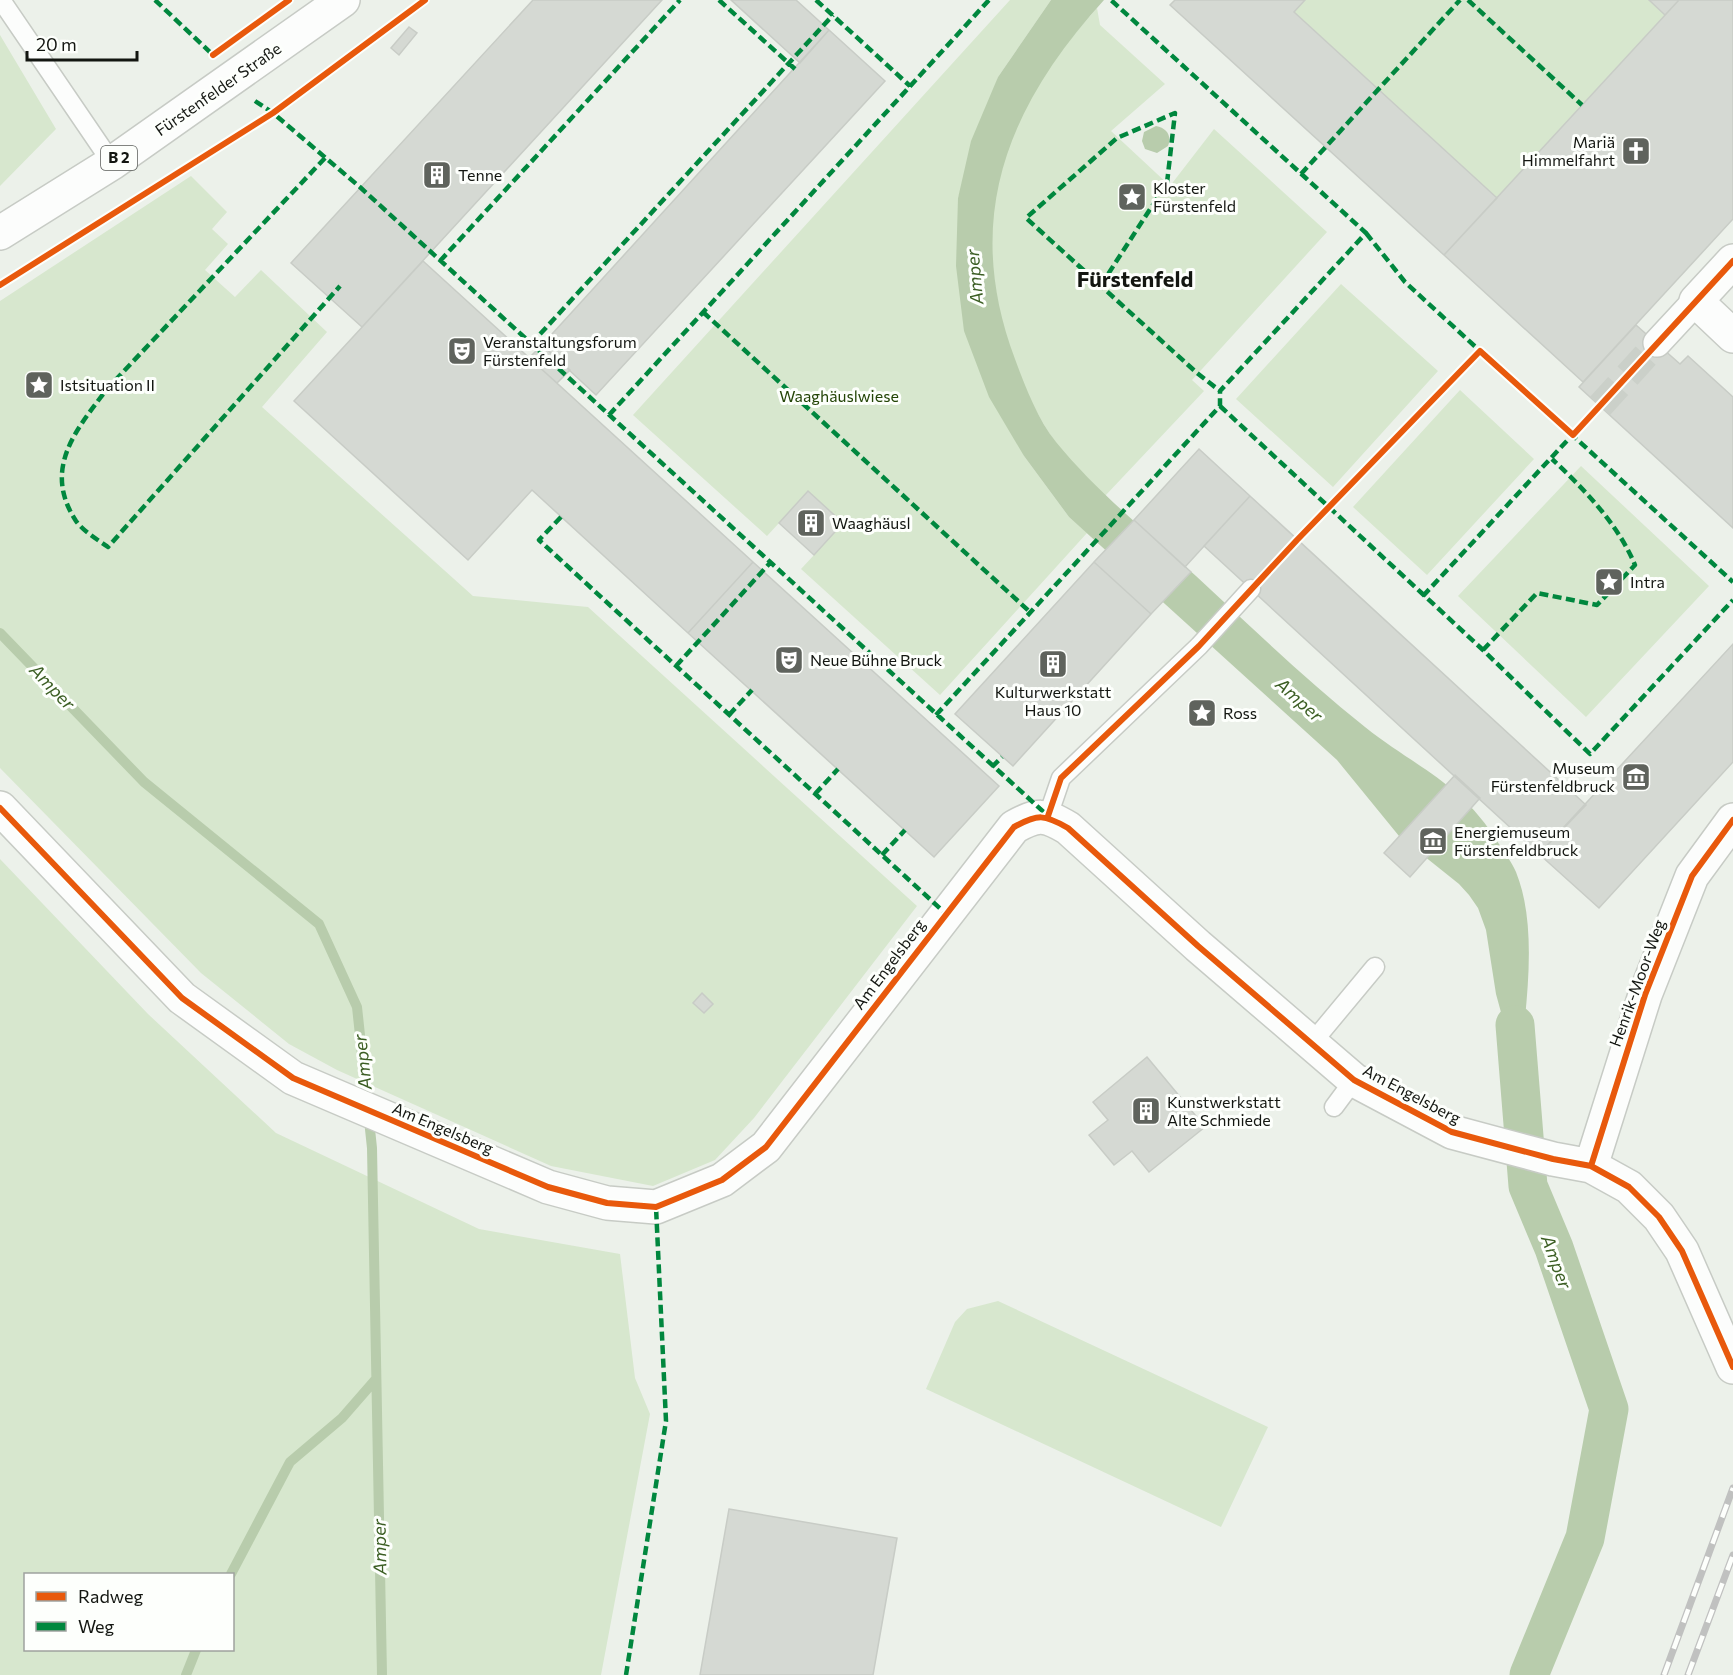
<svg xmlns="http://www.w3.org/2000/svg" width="1733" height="1675" viewBox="0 0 1733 1675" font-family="Commissioner,sans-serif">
<rect width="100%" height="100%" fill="#ecf1ea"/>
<path fill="#d7e7ce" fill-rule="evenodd" d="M 1010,0 L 1051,0 L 998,77 L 958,198 L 1024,456 L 1069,517 L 1087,533 L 940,695 L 801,569 L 814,555 L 779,523 L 767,536 L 633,415 Z
M 1305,0 L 1649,0 L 1665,15 L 1497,198 L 1294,12 Z
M 1097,8 L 1100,25 L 1165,84 L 1111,131 L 1170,186 L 1214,129 L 1327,232 L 1192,380 L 1204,391 L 1105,496 C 1089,478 1067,460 1053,439 C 1009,373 982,276 994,197 C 999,165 1014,128 1029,99 C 1046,65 1073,36 1097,8 Z
M 0,35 L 56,129 L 0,186 Z
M 191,176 L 227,212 L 212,229 L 228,244 L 205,270 L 235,297 L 261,270 L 327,332 L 262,407 L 473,596 L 588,607 L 917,906 L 754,1118 L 715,1160 L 653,1186 L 551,1166 L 337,1070 L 289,1044 L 201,973 L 0,768 L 0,301 Z
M 1341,284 L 1438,371 L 1333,487 L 1236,399 Z
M 1460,390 L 1534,459 L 1427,575 L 1353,507 Z
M 1581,466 L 1709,586 L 1586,717 L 1458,596 Z
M 0,859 L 148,1014 L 276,1133 L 479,1229 L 620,1254 L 635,1378 L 650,1414 L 601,1675 L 0,1675 ZM 26,1574 L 232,1574 L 232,1650 L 26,1650 Z
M 998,1301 L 1268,1427 L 1221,1527 L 926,1389 L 955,1322 L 967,1309 Z"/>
<path fill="#b8ccac" d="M 1051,0 L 1104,0 C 1007,107 962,218 1015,359 C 1025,386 1038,420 1056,442 C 1097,492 1148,533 1196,576 C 1251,627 1306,680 1365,727 C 1418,769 1461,782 1499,844 C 1505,853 1512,863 1516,872 C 1540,932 1524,1015 1519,1078 L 1496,994 L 1486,930 L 1478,908 L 1469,895 L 1459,884 L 1399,836 L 1337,760 L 1069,517 L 1024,456 L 989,397 L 964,331 L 956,266 L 958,198 L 971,141 L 998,77 Z
M 1156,126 C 1167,128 1172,136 1168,146 L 1157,153 L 1145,149 L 1142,141 L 1144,132 Z"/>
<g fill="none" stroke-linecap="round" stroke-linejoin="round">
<path stroke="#b8ccac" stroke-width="10" d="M 0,633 L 144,782 L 319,924 L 357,1007 L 372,1148 L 382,1675
M 231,1574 L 290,1462 L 342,1418 L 376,1379
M 186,1675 L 196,1650"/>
<path stroke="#b8ccac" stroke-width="39" d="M 1515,1025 L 1528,1186 L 1554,1248 L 1609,1409 L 1585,1538 L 1529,1675"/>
</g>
<path fill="#d5d9d3" stroke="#c8ccc6" stroke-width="1.5" d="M 533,0 L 662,0 L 362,327 L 291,263 Z
M 731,0 L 796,0 L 829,30 L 800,63 Z
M 1175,0 L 1305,0 L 1294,12 L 1497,198 L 1444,255 L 1170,5 Z
M 1649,0 L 1679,0 L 1665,15 Z
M 1679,0 L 1733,0 L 1733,219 L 1583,382 L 1444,255 Z
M 409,27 L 417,33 L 399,55 L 391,48 Z
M 829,30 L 885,81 L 596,395 L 542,345 Z
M 423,261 L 753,562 L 688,633 L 532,490 L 468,560 L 294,401 Z
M 1636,325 L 1680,364 L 1688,356 L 1733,397 L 1733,528 L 1579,387 Z
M 542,345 L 570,370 L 557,383 L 529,358 Z
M 1199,449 L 1250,496 L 1185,567 L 1134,520 Z
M 808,491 L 843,523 L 814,555 L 779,523 Z
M 1250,496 L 1586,805 L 1539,854 L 1204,546 Z
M 1134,520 L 1191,572 L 1151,614 L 1094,562 Z
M 753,562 L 999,786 L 934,857 L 688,633 Z
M 1094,562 L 1151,614 L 1013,766 L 955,714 Z
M 1733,644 L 1733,762 L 1599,908 L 1539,854 Z
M 1455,775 L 1480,798 L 1410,877 L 1384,853 Z
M 702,993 L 713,1004 L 704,1013 L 693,1003 Z
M 1147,1057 L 1205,1127 L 1149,1172 L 1132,1151 L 1114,1165 L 1089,1135 L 1108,1120 L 1093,1102 Z
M 729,1509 L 897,1538 L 873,1675 L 700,1675 Z"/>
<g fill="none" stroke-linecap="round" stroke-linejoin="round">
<path stroke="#cbd0c9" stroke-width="27" stroke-dasharray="27 14" stroke-linecap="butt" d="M 1600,406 L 1657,343"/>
<g stroke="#c7cbc5" stroke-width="21">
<path id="service" d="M 1,0 L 112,163
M 1048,816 L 1061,778 L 1199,646 L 1251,589
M 1311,1044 L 1375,967
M 1334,1107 L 1354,1080"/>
</g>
<g stroke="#c7cbc5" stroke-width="30">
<path id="pedestrian" d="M 1657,343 L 1696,301"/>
</g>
<g stroke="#c7cbc5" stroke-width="36">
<path id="minor" d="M 1733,261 L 1696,301 L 1733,336
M 0,808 L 182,998 L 293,1078 L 548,1187 L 607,1203 L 656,1207 L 722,1180 L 766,1147 L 1014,827 C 1038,814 1044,814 1068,828 L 1198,946 L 1354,1080 L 1452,1132 L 1553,1159 L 1591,1166 L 1629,1187 L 1659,1217 L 1682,1251 L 1733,1367
M 1591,1166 L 1645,995 L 1692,876 L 1733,820"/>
</g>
<g stroke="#c7cbc5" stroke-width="36">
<path id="primary" d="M 0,233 L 112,163 L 343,0"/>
</g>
<use href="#service" stroke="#fcfdfc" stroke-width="18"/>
<use href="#pedestrian" stroke="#fcfdfc" stroke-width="27"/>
<use href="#minor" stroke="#fcfdfc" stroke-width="33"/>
<use href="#primary" stroke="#fcfdfc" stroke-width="33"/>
<g stroke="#c0c1c0" stroke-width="7">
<path id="rail" d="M 1664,1675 L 1733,1488
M 1688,1675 L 1733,1555"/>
</g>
<use href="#rail" stroke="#fdfffc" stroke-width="4.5" stroke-dasharray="14" stroke-linecap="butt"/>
<path stroke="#00873e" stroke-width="4.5" stroke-dasharray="9 4.5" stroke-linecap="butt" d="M 155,0 L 213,55 L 216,53
M 719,0 L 795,69
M 816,0 L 910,86
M 1468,0 L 1582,105
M 255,101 L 273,113 L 361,188 L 1048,816
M 325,158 L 107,389 C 76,430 42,469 76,521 C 83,531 98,540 108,547 L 340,286
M 1301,174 L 1460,0
M 1366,233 L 1405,282 L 1480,351
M 440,261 L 680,0
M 1101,285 L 1167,183 L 1175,113 L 1117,138 L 1026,218 L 1197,373 L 1220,391
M 703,312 L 1030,612
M 531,344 L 833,15
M 1220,406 L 1483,650 L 1590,754 L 1733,600
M 609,415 L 989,0
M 1570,433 L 1733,582
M 561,517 L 539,540 L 945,913
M 1423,596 L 1576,431
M 1483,650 L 1537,593 L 1597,605 L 1635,565 C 1618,524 1584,489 1552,459
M 676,666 L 770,563
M 729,715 L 752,690
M 936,715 L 1220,406 L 1220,391 L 1366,233 L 1111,0
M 992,767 L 1002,757
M 815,794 L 838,769
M 882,855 L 905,830
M 626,1675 L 666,1421 L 656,1207"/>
<g stroke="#fdfffc" stroke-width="10">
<path id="cycleway" d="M 213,55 L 289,0
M 0,285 L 273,113 L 425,0
M 0,808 L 182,998 L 293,1078 L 548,1187 L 607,1203 L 656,1207 L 722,1180 L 766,1147 L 1014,827 C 1038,814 1044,814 1068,828 L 1198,946 L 1354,1080 L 1452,1132 L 1553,1159 L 1591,1166 L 1629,1187 L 1659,1217 L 1682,1251 L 1733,1367
M 1048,816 L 1061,778 L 1199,646 L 1297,540 L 1480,351 L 1573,435 L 1733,261
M 1591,1166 L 1645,995 L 1692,876 L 1733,820"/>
</g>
<use href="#cycleway" stroke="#e8590c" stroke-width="6"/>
</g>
<defs>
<g id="church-square" transform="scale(1.5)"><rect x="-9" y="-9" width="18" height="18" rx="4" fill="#5f635d" stroke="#fdfffc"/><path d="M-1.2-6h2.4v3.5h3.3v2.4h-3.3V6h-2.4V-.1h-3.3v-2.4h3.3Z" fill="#fff"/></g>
<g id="building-square" transform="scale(1.5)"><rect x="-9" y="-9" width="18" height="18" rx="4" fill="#5f635d" stroke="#fdfffc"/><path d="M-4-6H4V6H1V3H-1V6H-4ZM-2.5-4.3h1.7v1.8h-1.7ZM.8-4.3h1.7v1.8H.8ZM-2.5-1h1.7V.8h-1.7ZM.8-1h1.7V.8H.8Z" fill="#fff"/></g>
<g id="sight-square" transform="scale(1.5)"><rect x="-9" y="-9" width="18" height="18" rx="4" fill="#5f635d" stroke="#fdfffc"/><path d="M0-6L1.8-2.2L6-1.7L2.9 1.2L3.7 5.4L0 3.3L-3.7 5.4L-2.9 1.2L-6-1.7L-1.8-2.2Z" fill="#fff"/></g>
<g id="theatre-square" transform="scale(1.5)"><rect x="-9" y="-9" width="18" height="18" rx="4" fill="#5f635d" stroke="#fdfffc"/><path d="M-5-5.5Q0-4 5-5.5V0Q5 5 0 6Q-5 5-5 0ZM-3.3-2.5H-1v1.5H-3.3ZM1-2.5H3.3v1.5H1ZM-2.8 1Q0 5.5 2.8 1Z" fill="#fff"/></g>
<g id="museum-square" transform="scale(1.5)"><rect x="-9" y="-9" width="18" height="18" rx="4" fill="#5f635d" stroke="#fdfffc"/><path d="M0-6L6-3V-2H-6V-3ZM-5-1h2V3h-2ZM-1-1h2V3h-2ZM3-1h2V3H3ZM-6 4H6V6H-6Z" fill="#fff"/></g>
</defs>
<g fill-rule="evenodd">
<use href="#church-square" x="1636" y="151"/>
<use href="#building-square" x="437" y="175"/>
<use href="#sight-square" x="1132" y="197"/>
<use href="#theatre-square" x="462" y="351"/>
<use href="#sight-square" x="39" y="385"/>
<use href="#building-square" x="811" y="523"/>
<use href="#sight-square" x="1609" y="582"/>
<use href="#theatre-square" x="789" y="660"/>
<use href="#building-square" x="1053" y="664"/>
<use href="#sight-square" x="1202" y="713"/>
<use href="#museum-square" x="1636" y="777"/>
<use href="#museum-square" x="1433" y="841"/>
<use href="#building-square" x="1146" y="1111"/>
</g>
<g text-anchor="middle" stroke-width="6" stroke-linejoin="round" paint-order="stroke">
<rect fill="#fdfffc" stroke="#595c58" stroke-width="1.5" x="101" y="146" width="36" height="24" rx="4.5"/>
<g font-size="15" font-weight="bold" fill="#131611">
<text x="119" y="163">B 2</text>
</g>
<g font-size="16" fill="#131611" stroke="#fdfffc">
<text transform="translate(218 89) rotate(-35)" y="6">Fürstenfelder Straße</text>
<text transform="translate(889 964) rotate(-53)" y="6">Am Engelsberg</text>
<text transform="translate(1637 983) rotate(-70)" y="6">Henrik-Moor-Weg</text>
<text transform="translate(1412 1094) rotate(28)" y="6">Am Engelsberg</text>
<text transform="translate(443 1128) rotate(23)" y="6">Am Engelsberg</text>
</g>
<g font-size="16" fill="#131611" stroke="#fdfffc" text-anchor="start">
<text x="1615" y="148" text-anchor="end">Mariä<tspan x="1615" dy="18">Himmelfahrt</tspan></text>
<text x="458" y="181">Tenne</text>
<text x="1153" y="194">Kloster<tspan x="1153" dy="18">Fürstenfeld</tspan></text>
<text x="483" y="348">Veranstaltungsforum<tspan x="483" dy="18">Fürstenfeld</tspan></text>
<text x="60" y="391">Istsituation II</text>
<text x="832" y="529">Waaghäusl</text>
<text x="1630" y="588">Intra</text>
<text x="810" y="666">Neue Bühne Bruck</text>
<text x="1053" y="698" text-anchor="middle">Kulturwerkstatt<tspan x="1053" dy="18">Haus 10</tspan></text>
<text x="1223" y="719">Ross</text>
<text x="1615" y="774" text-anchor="end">Museum<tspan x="1615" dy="18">Fürstenfeldbruck</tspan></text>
<text x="1454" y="838">Energiemuseum<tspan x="1454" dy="18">Fürstenfeldbruck</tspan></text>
<text x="1167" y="1108">Kunstwerkstatt<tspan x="1167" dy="18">Alte Schmiede</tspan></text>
</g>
<g font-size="16" fill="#234406" stroke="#fdfffc">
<text x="839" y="402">Waaghäuslwiese</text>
</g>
<g font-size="18" font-style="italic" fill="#3b5e23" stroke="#fdfffc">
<text transform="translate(975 277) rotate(-95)" y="6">Amper</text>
<text transform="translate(52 687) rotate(46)" y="6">Amper</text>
<text transform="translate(1299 700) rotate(42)" y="6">Amper</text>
<text transform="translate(363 1062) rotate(-96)" y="6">Amper</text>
<text transform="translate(1556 1262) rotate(70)" y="6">Amper</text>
<text transform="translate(380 1547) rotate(-91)" y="6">Amper</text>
</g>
<g font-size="22" font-weight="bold" fill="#131611" stroke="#fdfffc">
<text x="1135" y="287">Fürstenfeld</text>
</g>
</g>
<rect x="24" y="1573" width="210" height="78" fill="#fdfffc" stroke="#9fa29e" stroke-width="1.5"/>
<rect x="36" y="1592" width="30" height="9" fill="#e8590c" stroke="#9fa29e" stroke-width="1.5"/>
<text x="78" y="1603" font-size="18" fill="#131611">Radweg</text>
<rect x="36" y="1622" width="30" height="9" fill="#00873e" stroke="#9fa29e" stroke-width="1.5"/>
<text x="78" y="1633" font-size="18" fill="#131611">Weg</text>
<path d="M27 51v9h110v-9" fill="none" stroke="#131611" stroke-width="3"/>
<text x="36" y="51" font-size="18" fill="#131611" stroke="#fdfffc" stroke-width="4.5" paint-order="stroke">20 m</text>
</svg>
